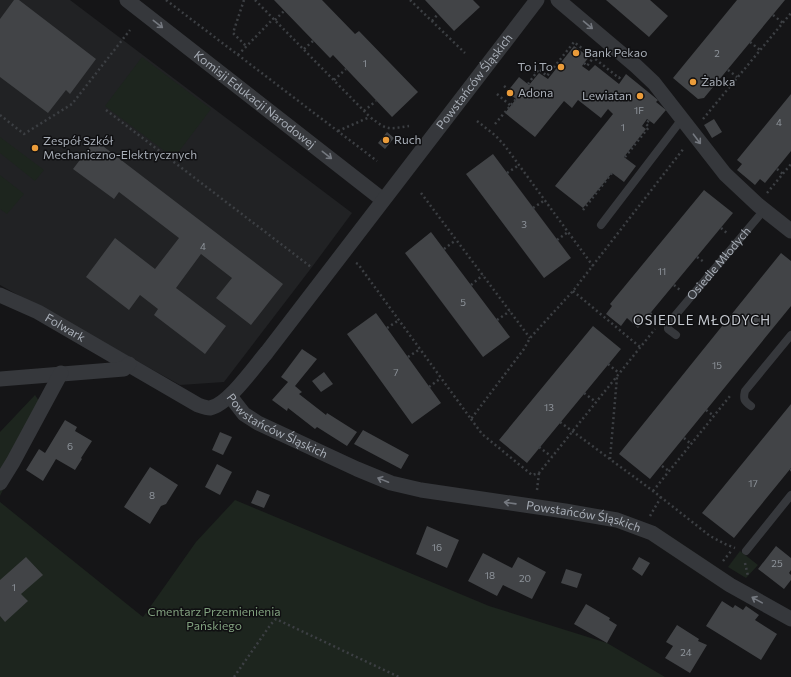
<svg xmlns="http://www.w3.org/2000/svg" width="791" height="677" viewBox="0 0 791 677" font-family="Commissioner,sans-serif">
<rect width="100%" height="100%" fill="#151517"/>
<path fill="#212224" d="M 0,0 L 70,0 L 352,213 L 312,267 L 224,382 L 180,385 L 0,285 Z"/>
<path fill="#1d251e" d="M 142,57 L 211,109 L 174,158 L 105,106 Z
M 0,137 L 44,170 L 35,181 L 0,153 Z
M 0,175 L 24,194 L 7,214 L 0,209 Z
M 35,395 L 43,407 L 0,496 L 0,432 Z
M 235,500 L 489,606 L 607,643 L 665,677 L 0,677 L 0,502 L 143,617 L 196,542 Z
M 740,551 L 758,565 L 746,578 L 728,567 Z"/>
<path fill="#424447" d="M 14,0 L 19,0 L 96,59 L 70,94 L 66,90 L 48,113 L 0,77 L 0,19 Z
M 274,0 L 322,0 L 355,34 L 359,31 L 418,92 L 392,117 L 333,55 L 330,58 Z
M 425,0 L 473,0 L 480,7 L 454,31 Z
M 606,0 L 650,0 L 668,16 L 649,37 Z
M 737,0 L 785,0 L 704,98 L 698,99 L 673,78 Z
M 574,46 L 589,57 L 582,66 L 589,71 L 595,65 L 619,84 L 626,74 L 658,100 L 656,102 L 666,110 L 654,124 L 647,119 L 642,126 L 646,129 L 624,157 L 636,166 L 624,182 L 612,173 L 583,208 L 555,186 L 613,114 L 608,109 L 601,118 L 578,100 L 572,108 L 564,101 L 535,137 L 505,113 L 516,99 L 507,92 L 519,77 L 529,85 L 539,73 L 548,79 Z
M 791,94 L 791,151 L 765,183 L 760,179 L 755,185 L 737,170 L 742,164 L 737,160 Z
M 714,119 L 722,132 L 712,138 L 704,125 Z
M 387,132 L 394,138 L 385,149 L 378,143 Z
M 95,140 L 283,284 L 251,325 L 216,298 L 232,278 L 201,254 L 176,288 L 226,326 L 205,354 L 154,315 L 158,309 L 140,295 L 129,310 L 86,277 L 115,238 L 155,269 L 179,238 L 119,192 L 114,199 L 73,169 Z
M 493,154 L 571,258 L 544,278 L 466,174 Z
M 704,190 L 733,213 L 638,328 L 627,318 L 621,326 L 606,314 L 612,306 L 610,304 Z
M 431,232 L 510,337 L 483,357 L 405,253 Z
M 781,253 L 791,261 L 791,306 L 650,479 L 619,454 Z
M 376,313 L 441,403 L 412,424 L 347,334 Z
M 593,326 L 621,349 L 527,463 L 499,440 Z
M 302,349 L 317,359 L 295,386 L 302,392 L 299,394 L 326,415 L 327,413 L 357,432 L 347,446 L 317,427 L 315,429 L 288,408 L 287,411 L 272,400 L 288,382 L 281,377 Z
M 324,372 L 333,384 L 321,392 L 312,381 Z
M 791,404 L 791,468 L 734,538 L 702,513 Z
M 65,420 L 77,427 L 75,431 L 92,441 L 81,458 L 82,459 L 75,470 L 56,459 L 43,481 L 26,470 L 39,449 L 45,453 Z
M 363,430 L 409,455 L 401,469 L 354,444 Z
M 220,432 L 232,437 L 223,455 L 212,450 Z
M 217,464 L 232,472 L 220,495 L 205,487 Z
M 150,467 L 178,485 L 166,504 L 161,506 L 150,524 L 124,507 Z
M 257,490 L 270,495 L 264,508 L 251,503 Z
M 427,526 L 459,540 L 447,568 L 416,554 Z
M 776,546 L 791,558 L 791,570 L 789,573 L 791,575 L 791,580 L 784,589 L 758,569 Z
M 483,553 L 512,568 L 518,557 L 546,572 L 532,599 L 503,585 L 497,596 L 468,581 Z
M 26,557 L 43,575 L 21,594 L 28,601 L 5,622 L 0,616 L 0,580 Z
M 639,557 L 650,563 L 642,576 L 632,569 Z
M 566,569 L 582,574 L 577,588 L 561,583 Z
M 722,601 L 733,608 L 735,605 L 743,610 L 746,606 L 759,615 L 755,620 L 777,634 L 761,660 L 706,626 Z
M 586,604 L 610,618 L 609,620 L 617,625 L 607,643 L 574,624 Z
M 677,625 L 699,639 L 698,641 L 707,645 L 690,673 L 665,658 L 673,646 L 666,642 Z"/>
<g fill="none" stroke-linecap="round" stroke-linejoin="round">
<path stroke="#3c3f43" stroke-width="2.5" stroke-dasharray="2 3" stroke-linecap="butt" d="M 166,0 L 377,161
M 244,0 L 233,33 L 246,46
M 255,0 L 370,117 C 388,131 387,129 409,126
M 410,0 L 465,53
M 773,15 L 783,23
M 275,20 L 284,11
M 432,21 L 438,14
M 750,42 L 760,50
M 304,49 L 313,41
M 238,55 L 273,19
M 522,62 L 537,73
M 584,63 L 587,66 L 593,58
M 728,70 L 737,77
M 334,80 L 346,69
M 528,84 L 539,69 L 547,76 L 574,42 L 619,78 L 622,75
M 504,86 L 509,90
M 497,94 L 511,106
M 106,110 L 311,267
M 364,111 L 376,101
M 0,115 L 24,134 L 72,104 L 130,30
M 703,119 L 791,13
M 477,121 L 496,136 L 505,146 L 593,266
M 495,124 L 516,99
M 338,131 L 370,117
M 625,157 L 649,127 L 646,124 L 649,120
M 777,169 L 783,174
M 507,173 L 519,165
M 421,193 L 530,338
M 767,193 L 791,164
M 533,208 L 545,200
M 583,210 L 612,173
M 721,228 L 728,234
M 557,240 L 568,232
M 444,249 L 456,240
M 697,257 L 704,262
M 356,263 L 358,264 L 471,419 L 524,349 L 530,338 L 573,291 L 684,148
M 471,285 L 483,275
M 674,285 L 680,290
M 573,291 L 640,347
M 650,313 L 656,318
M 497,320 L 510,311
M 387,328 L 399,320
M 408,357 L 420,349
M 608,364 L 619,373
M 429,387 L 441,378
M 584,393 L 596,402
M 706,410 L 714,416
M 471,419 L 482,434 L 532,475 L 539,473 L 655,329
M 560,422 L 653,491 L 710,536 L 725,544 L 735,548
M 684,438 L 691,444
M 539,447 L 552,457
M 610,459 L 617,377
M 662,466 L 669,471
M 790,470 L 791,470
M 537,490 L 539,473
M 653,491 L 730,396
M 650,516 L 661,497
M 723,561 L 732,550
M 745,563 L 748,576
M 234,677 L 271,624 L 276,619 L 399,677"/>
<g stroke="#36383c" stroke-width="8">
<path d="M 601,225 L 682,119"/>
<path id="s1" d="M 676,335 L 668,329 L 668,324 L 764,210"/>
<path d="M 751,406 C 744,401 743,399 745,391 L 791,335"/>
<path d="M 746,551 L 791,495"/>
</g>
<g stroke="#36383c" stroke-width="15">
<path id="s2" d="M 127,0 L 383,200"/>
<path d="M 558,0 L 636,66 L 654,83 L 725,174 L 758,205 L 791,231"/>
<path id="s3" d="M 0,295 L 38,312 L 198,405 C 201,406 206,408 210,408 C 228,405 255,366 267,352 L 537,0"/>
<path d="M 0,379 L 124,369 L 129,364"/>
<path id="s4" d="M 230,396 L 244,414 L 258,423 L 357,469 L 391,483 L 421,490 L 565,511 L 617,520 L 652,533 L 730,585 L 791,619"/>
<path d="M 0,483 L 13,462 L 61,373"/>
</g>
</g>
<defs><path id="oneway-shaft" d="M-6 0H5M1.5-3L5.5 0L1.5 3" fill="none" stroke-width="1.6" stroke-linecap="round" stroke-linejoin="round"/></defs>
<g stroke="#757980">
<use href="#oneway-shaft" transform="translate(158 24) rotate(38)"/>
<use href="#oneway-shaft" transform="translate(588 25) rotate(40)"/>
<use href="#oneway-shaft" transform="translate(697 139) rotate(53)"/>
<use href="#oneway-shaft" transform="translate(327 155) rotate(38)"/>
<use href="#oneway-shaft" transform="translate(383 480) rotate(-158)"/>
<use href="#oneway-shaft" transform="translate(510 503) rotate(-172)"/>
<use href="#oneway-shaft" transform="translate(757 600) rotate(-151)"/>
</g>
<g fill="#eb9c3a" stroke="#101012" stroke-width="1.5">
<circle cx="576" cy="53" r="4"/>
<circle cx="561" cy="67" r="4"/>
<circle cx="693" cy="82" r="4"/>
<circle cx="510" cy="93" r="4"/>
<circle cx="640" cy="96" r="4"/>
<circle cx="386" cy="140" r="4"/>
<circle cx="35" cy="148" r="4"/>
</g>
<g text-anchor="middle" stroke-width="3" stroke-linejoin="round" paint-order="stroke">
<g font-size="10" fill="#8e949b">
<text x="717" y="57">2</text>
<text x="365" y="67">1</text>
<text x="639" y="114">1F</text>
<text x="779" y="126">4</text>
<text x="623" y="131">1</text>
<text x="524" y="228">3</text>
<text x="203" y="250">4</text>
<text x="662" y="275">11</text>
<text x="463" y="306">5</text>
<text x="717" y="369">15</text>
<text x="396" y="376">7</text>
<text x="549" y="411">13</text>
<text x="70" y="450">6</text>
<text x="753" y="487">17</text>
<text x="152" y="499">8</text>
<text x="437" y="551">16</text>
<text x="777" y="567">25</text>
<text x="490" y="579">18</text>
<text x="525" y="582">20</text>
<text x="14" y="591">1</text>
<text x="686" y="656">24</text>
</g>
<g font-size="12" fill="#a8aeb7" stroke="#101012" text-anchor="start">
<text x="584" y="57">Bank Pekao</text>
<text x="553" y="71" text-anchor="end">To i To</text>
<text x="701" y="86">Żabka</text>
<text x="518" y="97">Adona</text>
<text x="632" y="100" text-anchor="end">Lewiatan</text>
<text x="394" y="144">Ruch</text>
<text x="43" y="145">Zespół Szkół<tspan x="43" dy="14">Mechaniczno-Elektrycznych</tspan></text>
</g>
<g font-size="12" fill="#a8aeb7" stroke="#101012">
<text dy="4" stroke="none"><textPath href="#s3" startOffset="661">Powstańców Śląskich</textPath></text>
<text dy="4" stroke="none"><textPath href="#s2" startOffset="162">Komisji Edukacji Narodowej</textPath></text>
<text dy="4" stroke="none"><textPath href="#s1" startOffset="94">Osiedle Młodych</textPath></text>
<text dy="4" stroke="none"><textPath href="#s3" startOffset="73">Folwark</textPath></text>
<text dy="4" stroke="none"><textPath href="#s4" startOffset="57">Powstańców Śląskich</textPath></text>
<text dy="4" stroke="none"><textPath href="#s4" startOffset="381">Powstańców Śląskich</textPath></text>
</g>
<g font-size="12" fill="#81a17f" stroke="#101012">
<text x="214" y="616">Cmentarz Przemienienia<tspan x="214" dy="14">Pańskiego</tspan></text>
</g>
<g font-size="13" letter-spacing="1" fill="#c8ccd3" stroke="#101012">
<text x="702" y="325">OSIEDLE MŁODYCH</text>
</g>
</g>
</svg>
